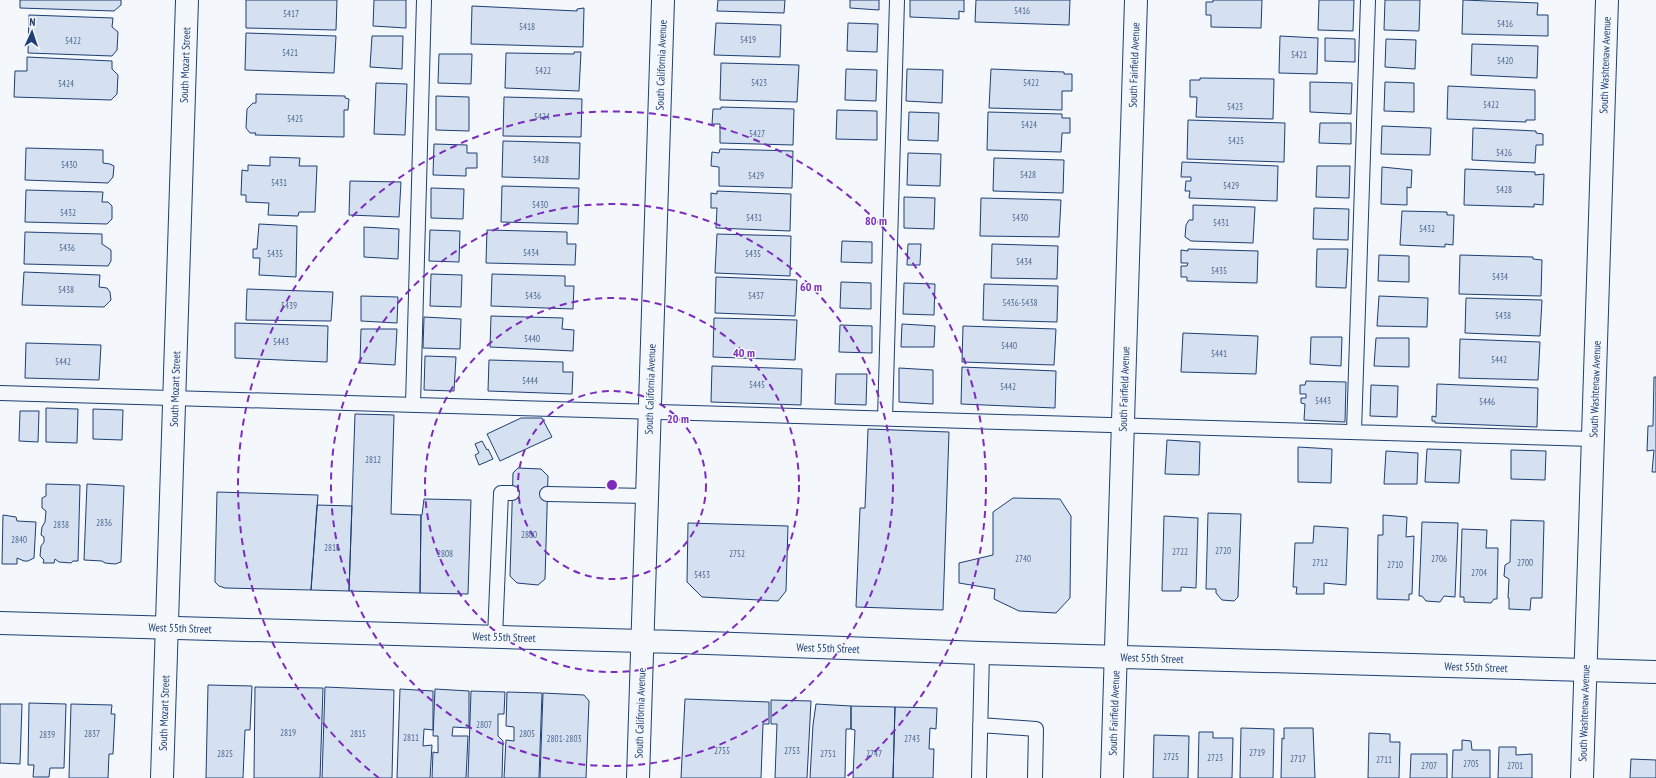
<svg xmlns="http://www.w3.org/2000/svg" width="1656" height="778" viewBox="0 0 1656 778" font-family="'PT Sans Narrow',sans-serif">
<rect width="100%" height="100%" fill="#f4f7fb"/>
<path fill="#d5e0f0" stroke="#1d3f73" d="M 20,0 L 121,0 L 121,5 L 114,11 L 20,8 Z
M 246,0 L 337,0 L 336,30 L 246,28 Z
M 374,0 L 406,0 L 406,28 L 373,26 Z
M 718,0 L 785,0 L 784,13 L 717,11 Z
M 850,0 L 879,0 L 879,10 L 850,8 Z
M 910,0 L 964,0 L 964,12 L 959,11 L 959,19 L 910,17 Z
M 976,0 L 1070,0 L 1069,25 L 975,22 Z
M 1213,0 L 1262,0 L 1261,28 L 1211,27 L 1211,15 L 1206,15 L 1206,2 L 1213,2 Z
M 1319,0 L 1354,0 L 1353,31 L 1318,30 Z
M 1385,0 L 1420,0 L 1419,31 L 1384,30 Z
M 1463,0 L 1538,3 L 1537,15 L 1548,15 L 1548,36 L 1462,34 Z
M 472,6 L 577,11 L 577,9 L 584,8 L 583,47 L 471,44 Z
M 29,15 L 113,18 L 112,27 L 118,32 L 117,50 L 112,56 L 28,53 Z
M 716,23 L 781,25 L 780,57 L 714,55 Z
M 848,23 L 878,24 L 877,52 L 847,51 Z
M 246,33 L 336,36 L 334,73 L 245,70 Z
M 372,36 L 403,36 L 402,69 L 370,67 Z
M 1280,36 L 1318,38 L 1317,74 L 1279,73 Z
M 1325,38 L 1355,39 L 1355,62 L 1325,61 Z
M 1386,39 L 1416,40 L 1415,69 L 1385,67 Z
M 1472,44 L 1538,46 L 1537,78 L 1471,75 Z
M 574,52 L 581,52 L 579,91 L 505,88 L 506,53 L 574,54 Z
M 439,54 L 472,54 L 471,84 L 438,83 Z
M 27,57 L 112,61 L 112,69 L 118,75 L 117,94 L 111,100 L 14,97 L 15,71 L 27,71 Z
M 721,63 L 799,65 L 797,102 L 720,100 Z
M 846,69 L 877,70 L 876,101 L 845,100 Z
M 907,69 L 943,70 L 942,103 L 906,101 Z
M 991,69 L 1064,72 L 1064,74 L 1072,74 L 1072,91 L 1062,91 L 1062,110 L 989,108 Z
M 1200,78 L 1274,79 L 1273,119 L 1196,117 L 1197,97 L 1190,97 L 1190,80 L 1200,80 Z
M 1310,82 L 1352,83 L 1351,114 L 1310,112 Z
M 1385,82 L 1414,83 L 1414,112 L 1384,111 Z
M 376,83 L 407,84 L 405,135 L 374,134 Z
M 1448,86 L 1535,90 L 1535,120 L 1526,120 L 1526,122 L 1447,119 Z
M 256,94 L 345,96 L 345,98 L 349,99 L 348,110 L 344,110 L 344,137 L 255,135 L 256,133 L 250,133 L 246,128 L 247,109 L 253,103 L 256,103 Z
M 436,96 L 469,97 L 469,131 L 436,130 Z
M 504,97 L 582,99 L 581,137 L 503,136 Z
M 721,107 L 794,109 L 793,145 L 720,143 L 720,124 L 712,124 L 713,109 L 721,109 Z
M 837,110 L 877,111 L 877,140 L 836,139 Z
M 909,112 L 939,113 L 938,141 L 908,140 Z
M 988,112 L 1062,114 L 1062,118 L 1070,118 L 1070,133 L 1062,133 L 1061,152 L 987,150 Z
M 1188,120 L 1285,123 L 1284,162 L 1187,159 Z
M 1320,123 L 1351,123 L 1351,144 L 1319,143 Z
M 1382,126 L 1431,128 L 1430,155 L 1381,154 Z
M 1473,128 L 1536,131 L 1536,133 L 1543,134 L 1543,145 L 1536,145 L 1535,163 L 1472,160 Z
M 503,141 L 580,143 L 579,179 L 502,177 Z
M 434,144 L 467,145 L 467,153 L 477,153 L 477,168 L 466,168 L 466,176 L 433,175 Z
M 26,148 L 103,150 L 103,163 L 110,164 L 114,166 L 113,177 L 108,183 L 25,180 Z
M 720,149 L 793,151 L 792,188 L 719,186 L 719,167 L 711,166 L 712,152 L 719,153 Z
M 908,153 L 941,154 L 940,186 L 907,185 Z
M 270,157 L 300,158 L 299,166 L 317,166 L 315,212 L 299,212 L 298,216 L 268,215 L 269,203 L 246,202 L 246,195 L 241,195 L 242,170 L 248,171 L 248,165 L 270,166 Z
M 994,158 L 1064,160 L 1063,193 L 993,191 Z
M 1182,162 L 1278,166 L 1277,201 L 1189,198 L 1190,191 L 1185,191 L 1186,181 L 1191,181 L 1191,177 L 1181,177 Z
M 1317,166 L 1350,166 L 1349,198 L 1316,197 Z
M 1382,167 L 1412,170 L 1411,188 L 1407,187 L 1407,205 L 1381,204 Z
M 1465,169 L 1535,172 L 1535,175 L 1544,174 L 1543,205 L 1534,204 L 1534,207 L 1464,205 Z
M 350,181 L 401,182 L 399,217 L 349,215 Z
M 502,186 L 579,188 L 578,224 L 501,222 Z
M 431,188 L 464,189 L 463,219 L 431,218 Z
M 26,190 L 103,192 L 102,202 L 108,202 L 112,206 L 112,219 L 107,224 L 25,222 Z
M 717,191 L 791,194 L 790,231 L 716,228 L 717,208 L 711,208 L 711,193 L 717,194 Z
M 904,197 L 935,198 L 934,229 L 904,228 Z
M 981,198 L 1061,200 L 1059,237 L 980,236 Z
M 1193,205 L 1255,207 L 1253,243 L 1191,241 L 1185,237 L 1186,225 L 1189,220 L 1193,220 Z
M 1314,208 L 1349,209 L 1348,240 L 1313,239 Z
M 1402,211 L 1447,212 L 1447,215 L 1454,215 L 1453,245 L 1445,244 L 1445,247 L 1400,245 Z
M 259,224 L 297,226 L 296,277 L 259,275 L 260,258 L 253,258 L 253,249 L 257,249 Z
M 364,227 L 399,229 L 398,259 L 364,257 Z
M 430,230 L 460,231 L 459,262 L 429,261 Z
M 487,230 L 567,232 L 567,244 L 576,244 L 575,265 L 486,263 Z
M 25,232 L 102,234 L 102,244 L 111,250 L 111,261 L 108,266 L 24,264 Z
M 717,234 L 791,236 L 790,276 L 715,273 Z
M 842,241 L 872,242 L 872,263 L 841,262 Z
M 908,244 L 921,244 L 920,265 L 907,265 Z
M 992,244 L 1058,246 L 1057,279 L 991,278 Z
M 1188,249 L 1258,251 L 1257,283 L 1187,281 L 1187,277 L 1181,277 L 1181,266 L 1187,266 L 1188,263 L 1181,263 L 1181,250 L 1188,251 Z
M 1317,249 L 1348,249 L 1346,288 L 1316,287 Z
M 1379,255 L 1409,256 L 1409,282 L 1378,281 Z
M 1460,255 L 1533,257 L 1533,259 L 1542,260 L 1541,296 L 1459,294 Z
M 24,272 L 100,275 L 99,287 L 107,288 L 110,292 L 111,300 L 104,307 L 22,305 Z
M 431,274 L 462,275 L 461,307 L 430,306 Z
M 492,274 L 565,276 L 565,286 L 574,286 L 573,309 L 491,306 Z
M 716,277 L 797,280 L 795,316 L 715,313 Z
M 841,282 L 871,283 L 871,309 L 840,308 Z
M 904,283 L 935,284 L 934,315 L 903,314 Z
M 984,284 L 1058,286 L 1057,322 L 983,320 Z
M 247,289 L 333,292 L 331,321 L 246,320 Z
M 361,296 L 398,297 L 397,323 L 361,321 Z
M 1379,296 L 1428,298 L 1427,327 L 1377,326 Z
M 1466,298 L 1542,300 L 1540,336 L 1465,333 Z
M 491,316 L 563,318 L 562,329 L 574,330 L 573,351 L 490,347 Z
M 424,317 L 461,319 L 460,349 L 423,348 Z
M 714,318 L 797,320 L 795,360 L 713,357 Z
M 235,323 L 328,326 L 327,362 L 235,358 Z
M 902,324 L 935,326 L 934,347 L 901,347 Z
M 840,325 L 872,326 L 872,353 L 839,352 Z
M 963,326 L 1056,329 L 1054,365 L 962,362 Z
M 361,329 L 397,329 L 395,365 L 360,363 Z
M 1183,333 L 1258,336 L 1256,374 L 1181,372 Z
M 1311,337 L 1342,337 L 1341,366 L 1310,364 Z
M 1376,338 L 1409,338 L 1409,367 L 1374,366 Z
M 1460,339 L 1540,342 L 1538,380 L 1459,378 Z
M 26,343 L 101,345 L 99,380 L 25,378 Z
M 425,356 L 456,357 L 454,391 L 424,390 Z
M 489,360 L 563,362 L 563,372 L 573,372 L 572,394 L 488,391 Z
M 712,366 L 802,369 L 801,405 L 711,402 Z
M 962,367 L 1056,371 L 1055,408 L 961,404 Z
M 899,368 L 933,370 L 933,404 L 899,402 Z
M 836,374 L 867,374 L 866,405 L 835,404 Z
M 1654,377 L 1656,377 L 1656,472 L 1652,472 L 1654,450 L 1647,451 L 1648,426 L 1653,426 Z
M 1306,381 L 1346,382 L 1345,422 L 1304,420 L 1305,404 L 1301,403 L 1301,398 L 1306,398 L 1306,394 L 1300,394 L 1300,385 L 1305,385 Z
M 1437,384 L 1538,388 L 1537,427 L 1435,423 L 1435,421 L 1432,421 L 1432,416 L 1436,417 Z
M 1371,385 L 1398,386 L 1397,417 L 1370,416 Z
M 46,408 L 78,409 L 77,443 L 46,442 Z
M 93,409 L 123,410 L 122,440 L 93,439 Z
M 20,411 L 39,411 L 38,442 L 19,441 Z
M 355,414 L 394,415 L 391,514 L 421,515 L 420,593 L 349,591 Z
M 521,418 L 542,418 L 552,437 L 500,461 L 487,434 Z
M 868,429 L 949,432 L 943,610 L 856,607 L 860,508 L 865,508 Z
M 1167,440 L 1200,442 L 1199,475 L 1165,474 Z
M 482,441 L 487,450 L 488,449 L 493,459 L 479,465 L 475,455 L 479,453 L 475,444 Z
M 1298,447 L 1332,449 L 1331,483 L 1298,482 Z
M 1427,449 L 1461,450 L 1459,483 L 1425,482 Z
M 1511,450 L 1546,451 L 1545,480 L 1511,479 Z
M 1386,451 L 1418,453 L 1417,484 L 1384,484 Z
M 518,468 L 541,469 L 548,476 L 545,579 L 538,585 L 517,583 L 510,576 L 513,473 Z
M 46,484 L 80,485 L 78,561 L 73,561 L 71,563 L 59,562 L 55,559 L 54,563 L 43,563 L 44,560 L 40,556 L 41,546 L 44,542 L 44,537 L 41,535 L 42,527 L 45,522 L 46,511 L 42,508 L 42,498 L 46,496 Z
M 87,484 L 124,486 L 121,562 L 115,564 L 105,563 L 102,561 L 84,560 Z
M 217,492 L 318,495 L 311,590 L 225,588 L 219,586 L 215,582 L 215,578 Z
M 1013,498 L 1060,499 L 1071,516 L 1070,598 L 1056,613 L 1019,611 L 994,599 L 995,589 L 959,583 L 959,563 L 993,555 L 993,512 Z
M 424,499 L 471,500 L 468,594 L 420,593 L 421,515 L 422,515 Z
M 317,505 L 352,506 L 349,591 L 311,590 Z
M 1208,513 L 1241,514 L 1238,597 L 1234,601 L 1222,600 L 1216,593 L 1216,589 L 1206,589 Z
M 3,515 L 16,517 L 17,521 L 36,522 L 34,558 L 28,561 L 24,561 L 17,558 L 17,564 L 2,564 Z
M 1383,515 L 1407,517 L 1406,537 L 1414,536 L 1412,594 L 1409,594 L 1409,600 L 1377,599 L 1378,535 L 1383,535 Z
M 1164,516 L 1198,518 L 1196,588 L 1181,587 L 1181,591 L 1162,591 Z
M 1511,520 L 1544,521 L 1542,598 L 1531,598 L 1530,610 L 1509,609 L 1509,598 L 1508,598 L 1509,579 L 1504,576 L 1505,565 L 1510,562 Z
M 1422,522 L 1458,523 L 1455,597 L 1444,596 L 1440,602 L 1426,601 L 1422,596 L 1419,596 Z
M 688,523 L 788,526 L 786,591 L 778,601 L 702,597 L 687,582 Z
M 1314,526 L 1348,528 L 1346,585 L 1324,583 L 1324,594 L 1296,594 L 1297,587 L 1293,587 L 1295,543 L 1313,543 Z
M 1462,529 L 1487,530 L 1486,548 L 1498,548 L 1497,599 L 1494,599 L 1491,603 L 1464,602 L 1464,597 L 1460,597 Z
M 208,685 L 252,686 L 250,730 L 245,730 L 243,778 L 206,778 Z
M 255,687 L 323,688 L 320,778 L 254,778 Z
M 325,687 L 394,690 L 392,778 L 322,778 Z
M 400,689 L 433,691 L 433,730 L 424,729 L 423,746 L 432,745 L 430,778 L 397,778 Z
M 435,689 L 469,691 L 469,728 L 453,727 L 452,736 L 468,736 L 466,778 L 432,778 L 433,752 L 438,753 L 438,736 L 433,736 Z
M 471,691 L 505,692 L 504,714 L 498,714 L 498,736 L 503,741 L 502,778 L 468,778 Z
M 507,692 L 542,693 L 539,778 L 504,778 L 506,740 L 514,741 L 514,727 L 506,726 Z
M 543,693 L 584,695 L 589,701 L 586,778 L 540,778 Z
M 685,699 L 769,702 L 769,724 L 763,724 L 761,778 L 681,778 Z
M 771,700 L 811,701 L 807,778 L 775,778 L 777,724 L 771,724 Z
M 29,703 L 66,704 L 64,768 L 50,768 L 49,777 L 33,777 L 34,765 L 28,765 Z
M 0,704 L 22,704 L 20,764 L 0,763 Z
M 71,704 L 112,705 L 111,714 L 115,714 L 113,754 L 109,754 L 108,778 L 69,778 Z
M 816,704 L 851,706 L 851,729 L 846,729 L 845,778 L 810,778 L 813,725 Z
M 851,706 L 895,707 L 893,778 L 853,778 L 855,730 L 851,729 Z
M 895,707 L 937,708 L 936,729 L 930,728 L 929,749 L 934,749 L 933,778 L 893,778 Z
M 1241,728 L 1274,729 L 1273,778 L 1240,778 Z
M 1284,728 L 1313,728 L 1315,778 L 1281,778 L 1282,738 L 1284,739 Z
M 1199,732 L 1213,732 L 1213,738 L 1233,738 L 1232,778 L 1198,778 Z
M 1369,733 L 1390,734 L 1390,742 L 1400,742 L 1399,778 L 1368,778 Z
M 1154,735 L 1189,736 L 1188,778 L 1153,778 Z
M 1462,740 L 1471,741 L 1472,750 L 1490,750 L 1490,778 L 1452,778 L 1453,750 L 1462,750 Z
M 1499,747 L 1516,747 L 1516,755 L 1532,754 L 1532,778 L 1498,778 Z
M 1411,754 L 1447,754 L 1447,778 L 1410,778 Z
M 1631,759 L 1656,760 L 1656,778 L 1630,778 Z"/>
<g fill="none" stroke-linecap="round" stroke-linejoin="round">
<g stroke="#1d3f73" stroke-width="16">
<path id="lane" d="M 0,393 L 1593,439
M 413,405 L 424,0
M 885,419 L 897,0
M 1354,432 L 1368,0
M 547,494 L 647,496
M 495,637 L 501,493 L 512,493
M 980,725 L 1036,729 L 1035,778
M 979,778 L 982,653"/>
</g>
<g stroke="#1d3f73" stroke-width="24">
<path id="street" d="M 162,778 L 187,0
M 1112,778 L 1136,0
M 1582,778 L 1607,0"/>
</g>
<g stroke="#1d3f73" stroke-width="24">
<path id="secondary" d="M 0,623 L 678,642 L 982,653 L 1656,672
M 638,778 L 663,0"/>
</g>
<use href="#lane" stroke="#f4f7fb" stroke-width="14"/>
<use href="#street" stroke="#f4f7fb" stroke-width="22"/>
<use href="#secondary" stroke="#f4f7fb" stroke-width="22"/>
</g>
<g fill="none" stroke="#7b2cbf" stroke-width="2" stroke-dasharray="7 5">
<circle cx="612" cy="485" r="94"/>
<circle cx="612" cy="485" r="187"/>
<circle cx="612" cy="485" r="281"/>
<path d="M379 778A374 374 0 1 1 845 778"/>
</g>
<g text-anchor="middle" stroke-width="3" stroke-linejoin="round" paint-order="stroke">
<g font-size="9" fill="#4b6792">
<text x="1022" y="14">5416</text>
<text x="291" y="17">5417</text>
<text x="1505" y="27">5416</text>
<text x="527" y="30">5418</text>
<text x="748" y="43">5419</text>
<text x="73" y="44">5422</text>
<text x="290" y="56">5421</text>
<text x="1299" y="58">5421</text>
<text x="1505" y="64">5420</text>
<text x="543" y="74">5422</text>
<text x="759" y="86">5423</text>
<text x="1031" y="86">5422</text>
<text x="66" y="87">5424</text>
<text x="1491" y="108">5422</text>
<text x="1235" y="110">5423</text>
<text x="542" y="120">5424</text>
<text x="295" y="122">5425</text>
<text x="1029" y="128">5424</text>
<text x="757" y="137">5427</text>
<text x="1236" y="144">5425</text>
<text x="1504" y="156">5426</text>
<text x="541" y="163">5428</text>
<text x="69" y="168">5430</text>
<text x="1028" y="178">5428</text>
<text x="756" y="179">5429</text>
<text x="279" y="186">5431</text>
<text x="1231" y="189">5429</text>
<text x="1504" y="193">5428</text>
<text x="540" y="208">5430</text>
<text x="68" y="216">5432</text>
<text x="754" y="221">5431</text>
<text x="1020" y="221">5430</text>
<text x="1221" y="226">5431</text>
<text x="1427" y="232">5432</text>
<text x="67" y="251">5436</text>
<text x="531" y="256">5434</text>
<text x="275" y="257">5435</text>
<text x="753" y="257">5435</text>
<text x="1024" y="265">5434</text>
<text x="1219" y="274">5435</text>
<text x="1500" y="280">5434</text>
<text x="66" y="293">5438</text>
<text x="533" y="299">5436</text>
<text x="756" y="299">5437</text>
<text x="1020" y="306">5436-5438</text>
<text x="289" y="309">5439</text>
<text x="1503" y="319">5438</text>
<text x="532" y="342">5440</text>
<text x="281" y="345">5443</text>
<text x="1009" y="349">5440</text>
<text x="1219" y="357">5441</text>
<text x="1499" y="363">5442</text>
<text x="63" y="365">5442</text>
<text x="530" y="384">5444</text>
<text x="757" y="388">5445</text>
<text x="1008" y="390">5442</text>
<text x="1323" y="404">5443</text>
<text x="1487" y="405">5446</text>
<text x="373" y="463">2812</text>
<text x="104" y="526">2836</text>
<text x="61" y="528">2838</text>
<text x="529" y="538">2800</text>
<text x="19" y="543">2840</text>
<text x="332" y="551">2816</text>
<text x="1223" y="554">2720</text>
<text x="1180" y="555">2722</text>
<text x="445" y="557">2808</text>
<text x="737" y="557">2752</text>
<text x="1023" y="562">2740</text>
<text x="1439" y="562">2706</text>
<text x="1320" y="566">2712</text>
<text x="1525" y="566">2700</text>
<text x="1395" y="568">2710</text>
<text x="1479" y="576">2704</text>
<text x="702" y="578">5453</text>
<text x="484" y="728">2807</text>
<text x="288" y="736">2819</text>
<text x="92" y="737">2837</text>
<text x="358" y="737">2815</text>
<text x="527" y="737">2805</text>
<text x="47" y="738">2839</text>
<text x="411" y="741">2811</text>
<text x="564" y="742">2801-2803</text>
<text x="912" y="742">2743</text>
<text x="722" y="754">2755</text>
<text x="792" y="754">2753</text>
<text x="1257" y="756">2719</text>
<text x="225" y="757">2825</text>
<text x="828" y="757">2751</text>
<text x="874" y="757">2747</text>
<text x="1171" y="760">2725</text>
<text x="1215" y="761">2723</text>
<text x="1298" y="762">2717</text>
<text x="1384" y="763">2711</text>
<text x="1471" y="767">2705</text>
<text x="1429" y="769">2707</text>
<text x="1515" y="769">2701</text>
</g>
<g font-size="11" fill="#1d3f73" stroke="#f4f7fb">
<text transform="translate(185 65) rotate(-88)" y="4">South Mozart Street</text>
<text transform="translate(661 65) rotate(-88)" y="4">South California Avenue</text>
<text transform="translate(1134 65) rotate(-88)" y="4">South Fairfield Avenue</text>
<text transform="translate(1605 65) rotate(-88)" y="4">South Washtenaw Avenue</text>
<text transform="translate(175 389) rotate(-88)" y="4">South Mozart Street</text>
<text transform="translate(650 389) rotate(-88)" y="4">South California Avenue</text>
<text transform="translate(1124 389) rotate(-88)" y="4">South Fairfield Avenue</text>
<text transform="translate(1595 389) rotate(-88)" y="4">South Washtenaw Avenue</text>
<text transform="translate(180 628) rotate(2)" y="4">West 55th Street</text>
<text transform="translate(504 637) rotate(2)" y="4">West 55th Street</text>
<text transform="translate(828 648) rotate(2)" y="4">West 55th Street</text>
<text transform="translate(1152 658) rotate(2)" y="4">West 55th Street</text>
<text transform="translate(1476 667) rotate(2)" y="4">West 55th Street</text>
<text transform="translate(164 713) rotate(-88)" y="4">South Mozart Street</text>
<text transform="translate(640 713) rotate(-88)" y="4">South California Avenue</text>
<text transform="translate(1114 713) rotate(-88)" y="4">South Fairfield Avenue</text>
<text transform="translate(1584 713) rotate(-88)" y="4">South Washtenaw Avenue</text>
</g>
</g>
<circle cx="612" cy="485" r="6" fill="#7b2cbf" stroke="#f4f7fb" stroke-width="2"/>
<g font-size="12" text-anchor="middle" font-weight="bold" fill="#7b2cbf" stroke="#f4f7fb" stroke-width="3" stroke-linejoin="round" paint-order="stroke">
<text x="876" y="225">80 m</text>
<text x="811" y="291">60 m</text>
<text x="744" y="357">40 m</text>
<text x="678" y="423">20 m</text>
</g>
<g transform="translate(32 32) rotate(3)" stroke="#f4f7fb" stroke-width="3" paint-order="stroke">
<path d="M0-3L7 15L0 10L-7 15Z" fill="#1d3f73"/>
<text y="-6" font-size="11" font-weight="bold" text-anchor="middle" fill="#1d3f73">N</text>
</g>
</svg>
